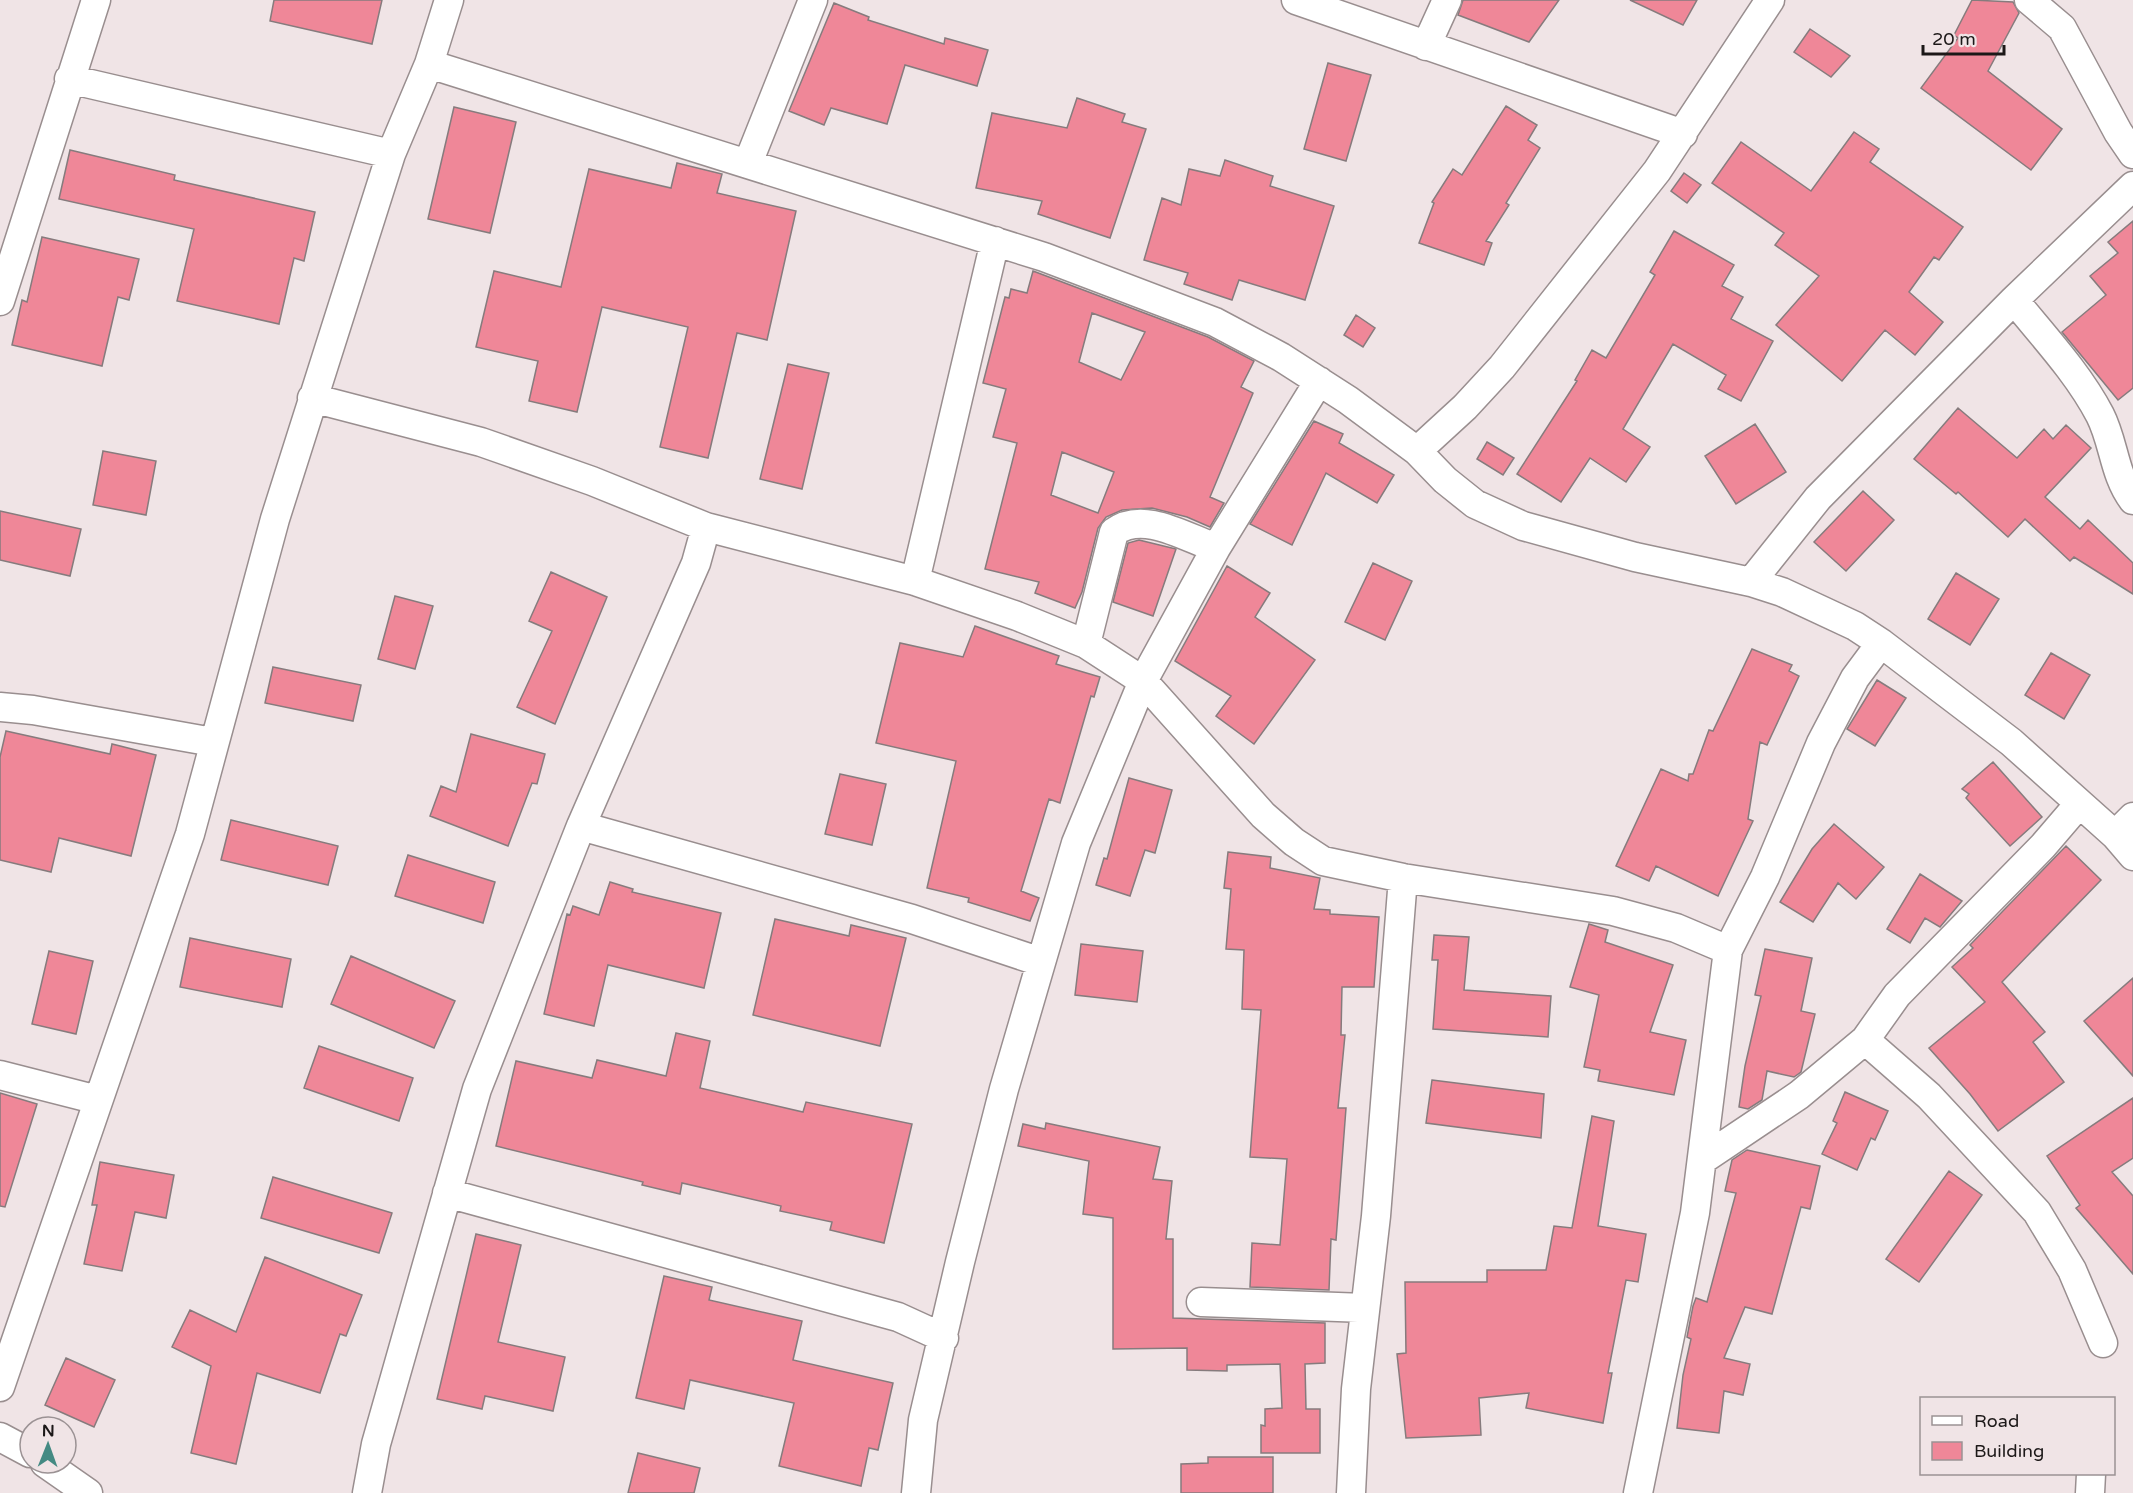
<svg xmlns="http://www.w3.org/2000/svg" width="2133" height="1493" viewBox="0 0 2133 1493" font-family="'Varela Round',sans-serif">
<rect width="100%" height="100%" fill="#f0e4e6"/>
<path fill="#ef8798" stroke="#867b7d" stroke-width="1.5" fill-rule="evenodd" d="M 274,0 L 382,0 L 372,44 L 270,21 Z
M 1463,0 L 1559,0 L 1529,42 L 1458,15 Z
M 1630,0 L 1697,0 L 1683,25 Z
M 1972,0 L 2013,2 L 2019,13 L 1988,71 L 2062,129 L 2031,170 L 1921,88 L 1958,38 L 1954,35 Z
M 834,3 L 869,17 L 868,20 L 944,44 L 945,38 L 988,50 L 977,86 L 905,65 L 887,124 L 831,108 L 824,125 L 789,111 Z
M 1810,29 L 1850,56 L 1831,77 L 1794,52 Z
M 1328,63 L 1371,75 L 1346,161 L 1304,149 Z
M 1077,98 L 1125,114 L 1122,122 L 1146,129 L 1110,238 L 1038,214 L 1042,201 L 976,188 L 992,113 L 1067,128 Z
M 1506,106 L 1537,125 L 1528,140 L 1540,148 L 1506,203 L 1509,205 L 1486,241 L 1492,243 L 1484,265 L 1419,243 L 1434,203 L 1432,202 L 1453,169 L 1462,175 Z
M 454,107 L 516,122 L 490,233 L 428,219 Z
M 1854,132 L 1879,149 L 1870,162 L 1963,227 L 1939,260 L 1934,257 L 1909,292 L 1943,322 L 1915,355 L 1885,330 L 1842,381 L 1776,325 L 1819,276 L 1775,245 L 1784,233 L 1712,183 L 1741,142 L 1811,191 Z
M 70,150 L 175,175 L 174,180 L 315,212 L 304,261 L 294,258 L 279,324 L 177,301 L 194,229 L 59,199 Z
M 1225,160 L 1273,176 L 1270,186 L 1334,206 L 1305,300 L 1239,280 L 1232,300 L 1184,284 L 1188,273 L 1144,260 L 1162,198 L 1181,205 L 1189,169 L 1220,176 Z
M 677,163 L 722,174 L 717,193 L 796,211 L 767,340 L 737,333 L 708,458 L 660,447 L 688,327 L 602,307 L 577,412 L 529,401 L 538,361 L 476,347 L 494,271 L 561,287 L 589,169 L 671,188 Z
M 1684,173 L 1701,185 L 1687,203 L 1671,191 Z
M 2133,221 L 2133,388 L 2118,400 L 2062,332 L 2106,295 L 2090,276 L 2118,253 L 2108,242 Z
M 1674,231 L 1734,265 L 1722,286 L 1743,297 L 1731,319 L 1773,341 L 1741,401 L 1718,389 L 1726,375 L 1673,344 L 1623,429 L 1650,447 L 1626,482 L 1590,458 L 1561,502 L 1517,474 L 1577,381 L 1575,380 L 1592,350 L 1606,358 L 1655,275 L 1650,272 Z
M 42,237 L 139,259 L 129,300 L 118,297 L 102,366 L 12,345 L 22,300 L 27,302 Z
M 1033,271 L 1208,337 L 1254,361 L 1241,387 L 1253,393 L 1210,497 L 1224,503 L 1210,527 L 1187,517 L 1152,508 L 1122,510 L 1106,517 L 1098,528 L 1082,592 L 1075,608 L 1035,593 L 1039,582 L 985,569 L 1017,443 L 993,437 L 1006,389 L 983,383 L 1005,297 L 1009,298 L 1011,289 L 1027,293 ZM 1092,313 L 1145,332 L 1121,380 L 1079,362 ZM 1062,452 L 1114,472 L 1098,513 L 1051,495 Z
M 1356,315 L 1375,328 L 1363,347 L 1344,335 Z
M 788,364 L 829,373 L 802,489 L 760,479 Z
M 1958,408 L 2017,458 L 2044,429 L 2053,439 L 2066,425 L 2091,448 L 2045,497 L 2080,529 L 2088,520 L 2133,563 L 2133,594 L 2074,557 L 2070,561 L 2025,519 L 2008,537 L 1958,492 L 1956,494 L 1914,459 Z
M 1314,421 L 1343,434 L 1339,443 L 1394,475 L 1377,503 L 1326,473 L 1292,545 L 1250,524 Z
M 1755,424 L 1786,472 L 1736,504 L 1705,456 Z
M 1487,442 L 1514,458 L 1503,475 L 1477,459 Z
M 103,451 L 156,461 L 146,515 L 93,505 Z
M 1863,491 L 1894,520 L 1846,571 L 1814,542 Z
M 0,511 L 81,529 L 70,576 L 0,560 Z
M 1139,540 L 1176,549 L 1153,616 L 1113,602 L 1128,543 Z
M 1373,563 L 1412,581 L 1385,640 L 1345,622 Z
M 1227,566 L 1270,593 L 1255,617 L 1315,660 L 1254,744 L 1216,716 L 1231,696 L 1175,661 Z
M 551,572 L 607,597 L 555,724 L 517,707 L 552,631 L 529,621 Z
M 1956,573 L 1999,599 L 1970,645 L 1928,619 Z
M 395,596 L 433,606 L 415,669 L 378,659 Z
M 975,626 L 1059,656 L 1056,664 L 1100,677 L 1094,697 L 1091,696 L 1060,803 L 1049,799 L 1021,891 L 1039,898 L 1030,921 L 968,902 L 969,898 L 927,888 L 956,761 L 876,743 L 900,643 L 963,657 Z
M 1752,649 L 1792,665 L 1789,671 L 1799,676 L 1767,745 L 1760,742 L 1748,819 L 1753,821 L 1718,896 L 1656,866 L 1649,881 L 1616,866 L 1661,769 L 1688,781 L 1689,774 L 1693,774 L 1709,730 L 1713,731 Z
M 2051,653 L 2090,675 L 2064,719 L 2025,695 Z
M 273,667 L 361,685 L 353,721 L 265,703 Z
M 1877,680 L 1906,698 L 1875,746 L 1847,729 Z
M 6,731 L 110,754 L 112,744 L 156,755 L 131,856 L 59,838 L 51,872 L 0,860 L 0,757 Z
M 471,734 L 545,754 L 537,784 L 532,783 L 508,846 L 430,816 L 441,786 L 456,792 Z
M 1993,762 L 2042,817 L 2010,846 L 1966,798 L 1969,794 L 1962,789 Z
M 840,774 L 886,784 L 872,845 L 825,834 Z
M 1129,778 L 1172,790 L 1155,853 L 1145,850 L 1130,896 L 1096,885 L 1104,858 L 1107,859 Z
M 231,820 L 338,846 L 328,885 L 221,860 Z
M 1834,824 L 1884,867 L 1856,899 L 1838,883 L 1813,922 L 1780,902 L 1812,849 Z
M 2066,846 L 2101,880 L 2002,982 L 2045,1032 L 2033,1042 L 2064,1082 L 1998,1131 L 1970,1094 L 1929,1048 L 1985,1002 L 1952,967 L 1973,948 L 1970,945 Z
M 1228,852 L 1271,857 L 1270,868 L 1320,878 L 1314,909 L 1330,910 L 1330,914 L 1379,917 L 1374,987 L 1342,987 L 1341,1035 L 1345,1035 L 1338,1108 L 1346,1108 L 1336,1240 L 1331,1239 L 1329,1290 L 1250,1287 L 1252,1243 L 1280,1245 L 1287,1159 L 1250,1157 L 1261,1010 L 1242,1009 L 1244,950 L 1226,949 L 1231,889 L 1224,888 Z
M 408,855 L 495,882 L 483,923 L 395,896 Z
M 1920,874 L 1962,901 L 1940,927 L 1925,918 L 1910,943 L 1887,929 Z
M 610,882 L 633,889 L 632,892 L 721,913 L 704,988 L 608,965 L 594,1026 L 544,1014 L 567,914 L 570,915 L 573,906 L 599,915 Z
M 775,919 L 849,936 L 851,925 L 906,938 L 880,1046 L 753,1015 Z
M 1589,924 L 1608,930 L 1605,942 L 1673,965 L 1650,1032 L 1686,1040 L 1674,1095 L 1598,1081 L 1600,1070 L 1584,1067 L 1599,995 L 1570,987 Z
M 1434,935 L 1469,937 L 1464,990 L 1551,996 L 1548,1037 L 1433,1029 L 1438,960 L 1432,960 Z
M 190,938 L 291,959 L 282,1007 L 180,987 Z
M 1081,944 L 1143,951 L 1137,1002 L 1075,995 Z
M 1765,949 L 1812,958 L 1801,1011 L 1815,1014 L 1801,1072 L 1794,1077 L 1767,1071 L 1762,1100 L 1748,1109 L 1739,1107 L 1745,1066 L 1761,996 L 1755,995 Z
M 49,951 L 93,961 L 76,1034 L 32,1024 Z
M 351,956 L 455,1001 L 434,1048 L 331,1004 Z
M 2133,978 L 2133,1076 L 2084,1021 Z
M 676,1033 L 710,1041 L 700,1088 L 803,1112 L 806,1102 L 912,1124 L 884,1243 L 830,1230 L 832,1222 L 780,1211 L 781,1206 L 682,1183 L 680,1194 L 642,1185 L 643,1182 L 496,1146 L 516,1061 L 592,1078 L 597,1060 L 666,1076 Z
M 319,1046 L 413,1078 L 399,1121 L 304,1088 Z
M 1432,1080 L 1544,1094 L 1541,1138 L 1426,1123 Z
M 1845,1092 L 1888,1111 L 1875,1140 L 1871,1138 L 1857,1170 L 1822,1154 L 1837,1123 L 1833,1121 Z
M 0,1093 L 37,1104 L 5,1207 L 0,1206 Z
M 2133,1098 L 2133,1158 L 2112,1172 L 2133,1196 L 2133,1274 L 2076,1208 L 2080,1205 L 2047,1156 Z
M 1592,1116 L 1614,1121 L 1598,1226 L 1646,1234 L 1638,1282 L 1626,1280 L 1608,1373 L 1612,1373 L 1603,1423 L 1526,1408 L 1529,1393 L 1479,1398 L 1481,1435 L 1406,1438 L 1397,1354 L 1406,1353 L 1405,1282 L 1487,1282 L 1487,1270 L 1546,1270 L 1554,1226 L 1572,1228 Z
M 1046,1123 L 1160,1147 L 1153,1179 L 1172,1181 L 1166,1239 L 1173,1239 L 1173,1318 L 1325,1323 L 1325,1363 L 1305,1364 L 1306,1409 L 1320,1409 L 1320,1453 L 1261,1453 L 1261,1425 L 1265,1426 L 1265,1409 L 1282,1408 L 1280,1364 L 1227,1365 L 1227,1371 L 1187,1370 L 1187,1348 L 1113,1349 L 1113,1218 L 1083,1214 L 1089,1161 L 1018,1146 L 1023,1124 L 1045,1129 Z
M 1747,1150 L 1820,1166 L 1810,1209 L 1801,1207 L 1772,1314 L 1745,1307 L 1724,1358 L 1750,1364 L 1743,1395 L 1724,1391 L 1719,1433 L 1677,1428 L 1683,1375 L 1691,1339 L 1687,1337 L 1693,1306 L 1696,1298 L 1707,1302 L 1736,1193 L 1725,1191 L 1732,1160 Z
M 100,1162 L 174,1175 L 166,1218 L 135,1212 L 122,1271 L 84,1264 L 97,1205 L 92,1205 Z
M 1949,1171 L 1982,1195 L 1919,1282 L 1886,1259 Z
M 273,1177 L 392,1213 L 379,1253 L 261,1218 Z
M 476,1234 L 521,1245 L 498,1342 L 565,1357 L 553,1411 L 485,1396 L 482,1409 L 437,1399 Z
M 265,1257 L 362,1295 L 346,1336 L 340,1334 L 320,1393 L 257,1373 L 236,1464 L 191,1453 L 211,1366 L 172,1347 L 190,1310 L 236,1332 Z
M 664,1276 L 712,1287 L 709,1300 L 802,1321 L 793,1360 L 893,1383 L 878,1450 L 869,1448 L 861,1486 L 779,1466 L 794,1403 L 690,1380 L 684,1409 L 636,1398 Z
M 66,1358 L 115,1380 L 94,1427 L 45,1405 Z
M 638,1453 L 700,1468 L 694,1493 L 628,1493 Z
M 1208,1457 L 1273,1457 L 1273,1493 L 1181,1493 L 1181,1464 L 1208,1463 Z"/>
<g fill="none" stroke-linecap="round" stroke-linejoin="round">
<g stroke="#998e8f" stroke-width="31">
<path id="street" d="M 1296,0 L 1683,134
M 2029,0 L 2062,28 L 2118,132 L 2133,154
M 1426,46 L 1447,0
M 429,64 L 1044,257 L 1215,322 L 1281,357 L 1348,400 L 1417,451 L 1445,480 L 1475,504 L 1523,526 L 1635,557 L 1751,582 L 1782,592 L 1855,626 L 1881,643 L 2011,742 L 2115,835 L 2133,856
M 69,79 L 391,154
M 748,163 L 813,0
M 2014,300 C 2044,337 2078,373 2100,415 C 2114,442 2114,475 2133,500
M 0,301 L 96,0
M 312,398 L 481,442 L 592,481 L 706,527 L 915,581 L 1017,616 L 1086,644 L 1143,681 L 1263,815 L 1294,842 L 1323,861 L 1403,878 L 1613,911 L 1676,928 L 1728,950
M 1417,451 L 1465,407 L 1502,367 L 1657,171 L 1770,0
M 915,581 L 995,241
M 1751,582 L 1818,498 L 2014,300 L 2133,186
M 1086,644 L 1114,532 C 1143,510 1185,537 1216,548
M 0,707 L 33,710 L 213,742
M 581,826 L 912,919 L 1041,962
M 2115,835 L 2133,817
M 1865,1040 L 1929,1096 L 2037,1212 L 2072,1270 L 2103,1343
M 0,1075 L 98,1100
M 1702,1160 L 1799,1095 L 1865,1040 L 1897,995 L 2043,846 L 2079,804
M 447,1193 L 898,1317 L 944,1338
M 1201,1302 L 1365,1308
M 0,1387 L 190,834 L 275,519 L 391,154 L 429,64 L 449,0
M 0,1437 L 30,1453
M 45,1463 L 88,1493
M 367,1493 L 376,1444 L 477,1089 L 581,826 L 696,563 L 706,527
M 916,1493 L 923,1420 L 960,1262 L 1004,1089 L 1076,843 L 1143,681 L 1216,548 L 1319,381
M 1351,1493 L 1356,1389 L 1376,1216 L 1403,878
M 1638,1493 L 1695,1213 L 1728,950 L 1765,877 L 1821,743 L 1855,678 L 1881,643
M 2090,1493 L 2091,1474"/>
</g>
<use href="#street" stroke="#fff" stroke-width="28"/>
</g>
<rect x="1920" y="1397" width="195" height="78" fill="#f0e4e6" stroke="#9b9294" stroke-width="1.5"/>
<rect x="1932" y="1416" width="30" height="9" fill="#ffffff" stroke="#9b9294" stroke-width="1.5"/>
<text x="1974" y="1427" font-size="18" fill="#1c1818">Road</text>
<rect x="1932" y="1442" width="30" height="18" fill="#ef8798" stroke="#9b9294" stroke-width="1.5"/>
<text x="1974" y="1457" font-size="18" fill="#1c1818">Building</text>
<g transform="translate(48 1445) rotate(1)"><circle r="28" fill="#f0e4e6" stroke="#9b9294" stroke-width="1.5"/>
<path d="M0-4.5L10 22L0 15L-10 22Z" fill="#448a83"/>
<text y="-9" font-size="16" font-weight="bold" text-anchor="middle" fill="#1c1818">N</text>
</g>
<path d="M1923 45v9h81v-9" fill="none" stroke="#1c1818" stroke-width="3"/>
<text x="1932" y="45" font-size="18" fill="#1c1818" stroke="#f0e4e6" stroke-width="4.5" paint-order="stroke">20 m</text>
</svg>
